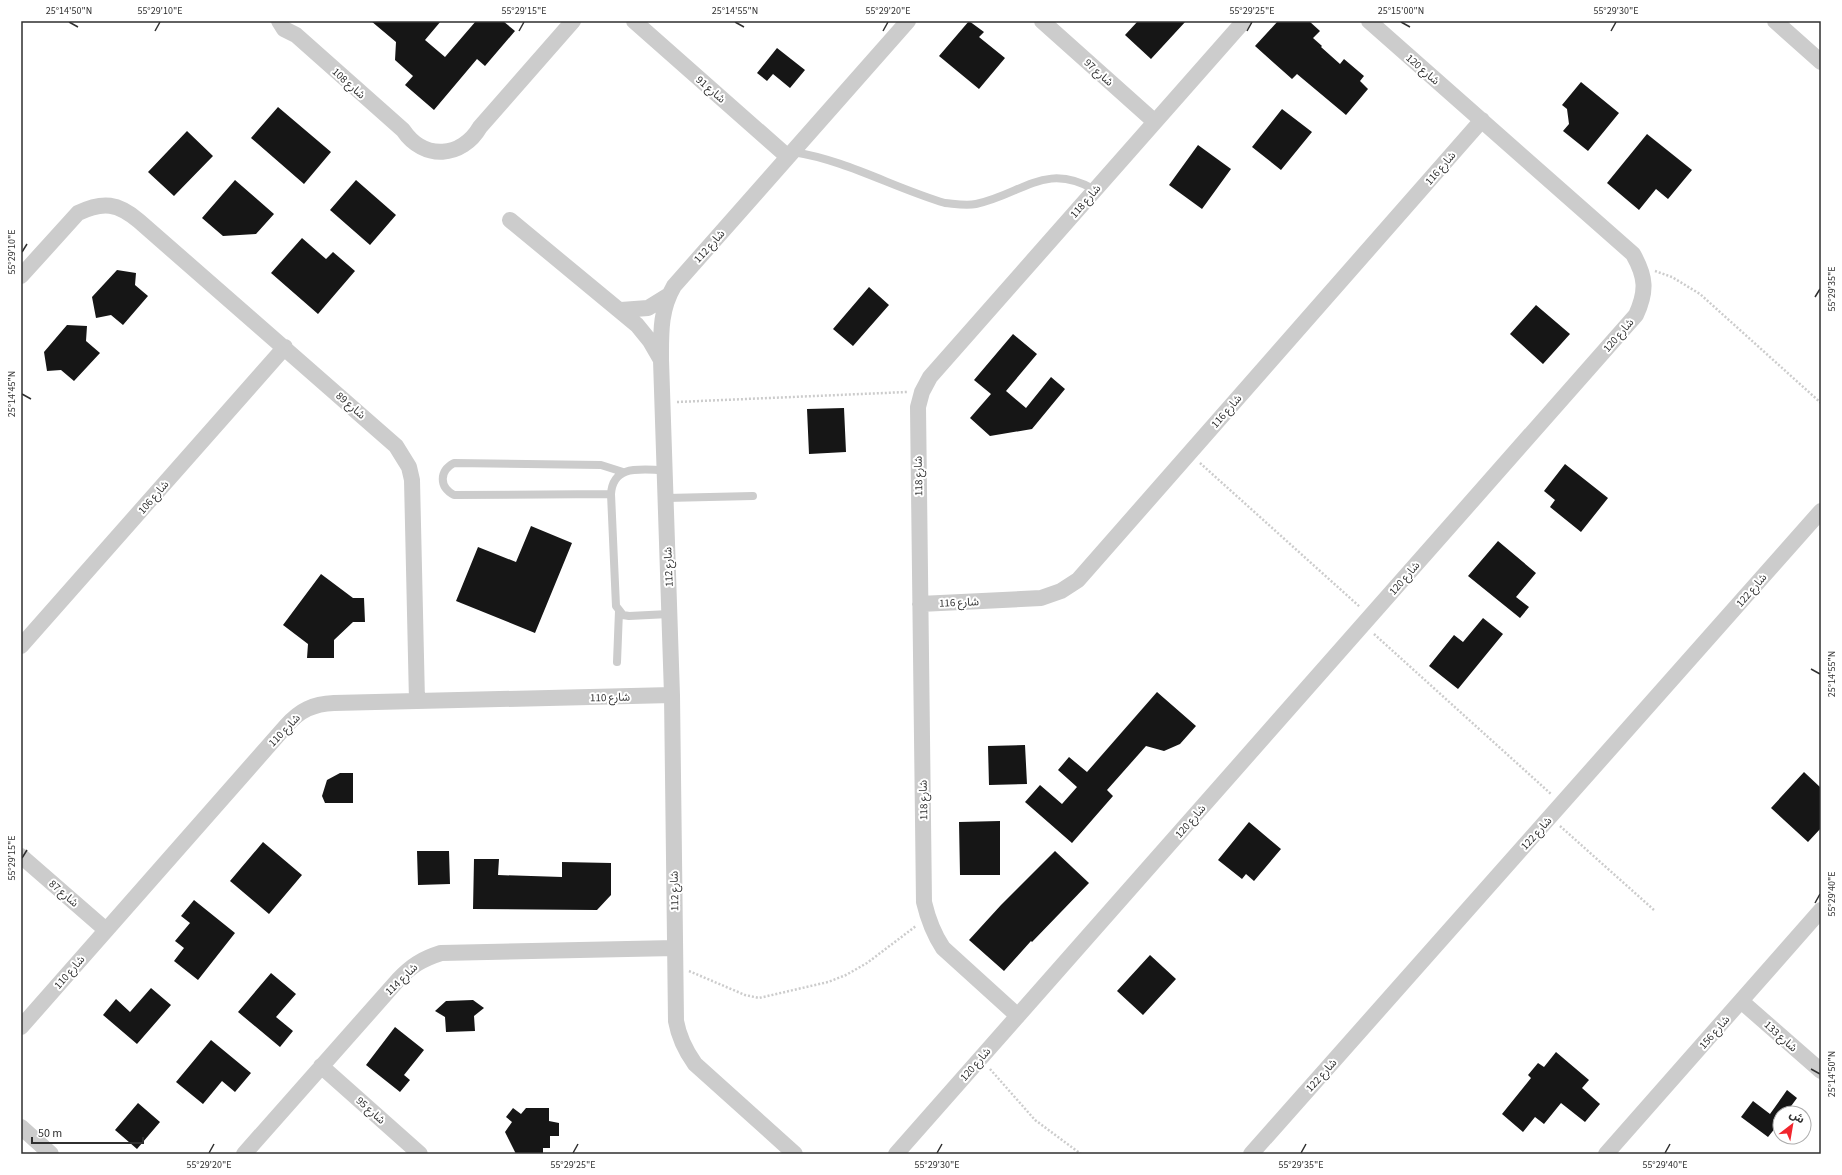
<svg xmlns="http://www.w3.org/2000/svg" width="1842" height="1175" viewBox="0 0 1842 1175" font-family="'Source Sans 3','Noto Sans Arabic',sans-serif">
<rect width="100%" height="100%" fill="#fff"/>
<path fill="#161616" d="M 371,21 L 441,21 L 425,40 L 445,57 L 476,21 L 503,21 L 515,31 L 485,66 L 477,59 L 434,110 L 405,85 L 413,76 L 395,60 L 396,42 Z
M 969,21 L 984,32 L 979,37 L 1005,58 L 979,89 L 939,56 Z
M 1138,21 L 1186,21 L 1151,59 L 1125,35 Z
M 1278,21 L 1309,21 L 1320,31 L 1313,38 L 1322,46 L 1321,47 L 1340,64 L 1344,59 L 1364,76 L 1360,81 L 1368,89 L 1346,115 L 1297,74 L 1292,79 L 1255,46 Z
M 777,48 L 805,70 L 790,88 L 773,74 L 767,81 L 757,73 Z
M 1581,82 L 1619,113 L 1588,151 L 1563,131 L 1569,124 L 1567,109 L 1562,105 Z
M 278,107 L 331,152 L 304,184 L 251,138 Z
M 1282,109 L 1312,132 L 1281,170 L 1252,147 Z
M 187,131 L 213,156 L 174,196 L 148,172 Z
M 1647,134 L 1692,170 L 1668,199 L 1656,189 L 1639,210 L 1607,183 Z
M 1198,145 L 1231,169 L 1202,209 L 1169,185 Z
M 235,180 L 274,214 L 256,234 L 223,236 L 202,218 Z
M 356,180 L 396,215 L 370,245 L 330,210 Z
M 302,238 L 326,259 L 333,252 L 355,271 L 318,314 L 271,273 Z
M 117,270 L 136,273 L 135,285 L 148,296 L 123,325 L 111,315 L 96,318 L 92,297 Z
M 869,287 L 889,305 L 853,346 L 833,329 Z
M 1536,305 L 1570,334 L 1543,364 L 1510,334 Z
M 67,325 L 87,326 L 86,341 L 100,353 L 74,381 L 61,370 L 47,371 L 44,352 Z
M 1013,334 L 1037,354 L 1006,391 L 1026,408 L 1051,377 L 1065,389 L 1032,429 L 990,436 L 970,418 L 991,394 L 974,380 Z
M 844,408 L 846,452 L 809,454 L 807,409 Z
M 1565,464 L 1608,498 L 1581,532 L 1550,507 L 1555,500 L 1544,491 Z
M 531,526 L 572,543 L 535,633 L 456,601 L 478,547 L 516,562 Z
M 1498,541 L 1536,573 L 1516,597 L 1529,607 L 1520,618 L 1468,576 Z
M 321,574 L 353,598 L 364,598 L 365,622 L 353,622 L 334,640 L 334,658 L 307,658 L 308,644 L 283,625 Z
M 1483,618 L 1503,634 L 1458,689 L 1429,666 L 1454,635 L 1463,642 Z
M 1157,692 L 1196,726 L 1180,744 L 1164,751 L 1146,746 L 1107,790 L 1113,796 L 1072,843 L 1025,802 L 1040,785 L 1062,804 L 1077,787 L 1058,770 L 1069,757 L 1087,772 Z
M 1025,745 L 1027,784 L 989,785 L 988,746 Z
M 1804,772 L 1821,788 L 1821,828 L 1808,842 L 1771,808 Z
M 340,773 L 353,773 L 353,803 L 325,803 L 322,796 L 327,780 Z
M 1000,821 L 1000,875 L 960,875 L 959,822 Z
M 1249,822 L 1281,849 L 1254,881 L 1246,874 L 1242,879 L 1218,860 Z
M 263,842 L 302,875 L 269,914 L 230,881 Z
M 417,851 L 449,851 L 450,884 L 418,885 Z
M 1055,851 L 1089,883 L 1032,942 L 1031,941 L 1004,971 L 969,940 L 1001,905 Z
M 474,859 L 499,859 L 498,875 L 562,877 L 562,862 L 611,863 L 611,895 L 597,910 L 473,909 Z
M 194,900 L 235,933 L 198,980 L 174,961 L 184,948 L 175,941 L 190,923 L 181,916 Z
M 1150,955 L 1176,979 L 1143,1015 L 1117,991 Z
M 271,973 L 296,994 L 276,1017 L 293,1031 L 280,1047 L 238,1012 Z
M 151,988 L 171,1005 L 137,1044 L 103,1015 L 116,999 L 130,1012 Z
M 473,1000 L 484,1008 L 474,1016 L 475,1031 L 446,1032 L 445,1017 L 435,1011 L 446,1001 Z
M 395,1027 L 424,1050 L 404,1075 L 410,1080 L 400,1092 L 366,1065 Z
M 211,1040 L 251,1073 L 235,1092 L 222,1081 L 203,1104 L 176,1082 Z
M 1556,1052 L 1589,1080 L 1582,1088 L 1600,1104 L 1585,1122 L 1561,1103 L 1544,1124 L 1535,1117 L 1523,1132 L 1502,1114 L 1531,1078 L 1528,1075 L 1538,1063 L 1544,1067 Z
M 1787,1090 L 1797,1098 L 1786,1113 L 1780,1113 L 1780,1122 L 1768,1137 L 1741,1117 L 1753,1101 L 1770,1114 Z
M 138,1103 L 160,1122 L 137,1149 L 115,1130 Z
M 513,1108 L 521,1114 L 526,1108 L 549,1108 L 549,1121 L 559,1123 L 559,1136 L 550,1136 L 550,1148 L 543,1148 L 543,1154 L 516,1154 L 505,1132 L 512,1122 L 506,1117 Z"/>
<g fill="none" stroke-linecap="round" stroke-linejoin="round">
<path stroke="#ccc" stroke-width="2.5" stroke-dasharray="2 2" stroke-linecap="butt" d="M 1655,271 L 1672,277 L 1700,294 L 1821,403
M 677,402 L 907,392
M 1200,463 L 1360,607
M 1374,634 L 1551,794
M 1560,826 L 1654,910
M 689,971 L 745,995 L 759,998 L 828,982 L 846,975 L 867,963 L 916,926
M 990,1069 L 1035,1120 L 1081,1154"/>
<path stroke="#ccc" stroke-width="8" d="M 793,152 C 846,160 894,188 945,203 C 956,204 966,206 976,204 C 1023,194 1045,161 1095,190
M 665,470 C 643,470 613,463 611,494 L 616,606 L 623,615 L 629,616 L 669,614
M 611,494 L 454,495 C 439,487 439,471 454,463 L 601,465 L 623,472
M 666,498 L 753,496
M 617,662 L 619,611"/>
<path stroke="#ccc" stroke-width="16" d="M 279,21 L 284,29 L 296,35 L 403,130 C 424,161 462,158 480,127 L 573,21
M 634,21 L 788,157
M 1042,21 L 1155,122
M 1775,21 L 1821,62
M 510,220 L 637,325 L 650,341 L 661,360
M 21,276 L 78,213 C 103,201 118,203 139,221 L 396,446 L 409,467 L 412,480 L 417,701
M 621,310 L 648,308 L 669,295
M 920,604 L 1041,598 L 1061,591 L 1078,580 L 1482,120
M 21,646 L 285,347
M 21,856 L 106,930
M 1741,1001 L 1821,1071
M 1018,1016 L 943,948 C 933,933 928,919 924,902 L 918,407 L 922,392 L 930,377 L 1244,21
M 21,1027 L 286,726 C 300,710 313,704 334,703 L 672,695
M 321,1066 L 420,1154
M 21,1127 L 51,1154
M 244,1154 L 398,980 C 411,966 422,959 441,953 L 675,948
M 795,1154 L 695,1064 C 685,1050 679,1038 676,1021 L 672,695 L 661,360 C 661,333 660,310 674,286 L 908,21
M 896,1154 L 1636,315 C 1647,291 1646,277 1633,254 L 1369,21
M 1251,1154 L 1821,511
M 1606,1154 L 1821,910"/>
</g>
<path fill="none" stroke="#2f2f2f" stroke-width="1.5" d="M 69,22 L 78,27M 735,22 L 744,27M 1401,22 L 1410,27M 155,31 L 160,22M 519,31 L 524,22M 883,31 L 888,22M 1247,31 L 1252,22M 1611,31 L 1616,22M 22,252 L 27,244M 1815,297 L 1820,289M 22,394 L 31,399M 1811,669 L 1820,674M 22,858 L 27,850M 1815,903 L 1820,894M 1811,1069 L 1820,1074M 209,1153 L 214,1144M 573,1153 L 578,1144M 937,1153 L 942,1144M 1301,1153 L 1306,1144M 1665,1153 L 1670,1144"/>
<g text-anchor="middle" stroke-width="4" stroke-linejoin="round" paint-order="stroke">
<g font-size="11" fill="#2f2f2f" stroke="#fff">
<text transform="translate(1423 69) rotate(41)" y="4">شارع 120</text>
<text transform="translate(1099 72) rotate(42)" y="4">شارع 97</text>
<text transform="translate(349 83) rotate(42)" y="4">شارع 108</text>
<text transform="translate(711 89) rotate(41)" y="4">شارع 91</text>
<text transform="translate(1440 168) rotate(-49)" y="4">شارع 116</text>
<text transform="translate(1085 201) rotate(-49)" y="4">شارع 118</text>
<text transform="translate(709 246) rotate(-48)" y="4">شارع 112</text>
<text transform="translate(1618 335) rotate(-49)" y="4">شارع 120</text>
<text transform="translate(351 405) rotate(41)" y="4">شارع 89</text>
<text transform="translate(1226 411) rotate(-49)" y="4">شارع 116</text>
<text transform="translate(918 476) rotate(-91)" y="4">شارع 118</text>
<text transform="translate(153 497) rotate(-49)" y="4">شارع 106</text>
<text transform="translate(668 567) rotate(-92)" y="4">شارع 112</text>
<text transform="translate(1404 578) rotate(-49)" y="4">شارع 120</text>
<text transform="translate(1751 590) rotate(-49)" y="4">شارع 122</text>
<text transform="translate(959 602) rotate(-2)" y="4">شارع 116</text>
<text transform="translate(610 697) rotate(-1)" y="4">شارع 110</text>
<text transform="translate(284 730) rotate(-46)" y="4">شارع 110</text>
<text transform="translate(923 800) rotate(-91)" y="4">شارع 118</text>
<text transform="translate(1190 821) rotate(-49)" y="4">شارع 120</text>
<text transform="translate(1536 833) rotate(-48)" y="4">شارع 122</text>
<text transform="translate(674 891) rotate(-91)" y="4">شارع 112</text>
<text transform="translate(64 893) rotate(41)" y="4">شارع 87</text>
<text transform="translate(69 972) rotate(-49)" y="4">شارع 110</text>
<text transform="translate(401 979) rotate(-44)" y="4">شارع 114</text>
<text transform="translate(1714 1032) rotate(-49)" y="4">شارع 156</text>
<text transform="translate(1781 1036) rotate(42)" y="4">شارع 133</text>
<text transform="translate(975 1064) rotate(-49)" y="4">شارع 120</text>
<text transform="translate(1321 1075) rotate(-48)" y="4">شارع 122</text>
<text transform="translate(371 1110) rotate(42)" y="4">شارع 95</text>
</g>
</g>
<rect width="1842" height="1175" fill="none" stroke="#ffffff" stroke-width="44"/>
<g transform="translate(1792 1125) rotate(31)"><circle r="19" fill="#ffffff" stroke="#acacac"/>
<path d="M0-3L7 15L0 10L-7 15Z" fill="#f1262e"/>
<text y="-6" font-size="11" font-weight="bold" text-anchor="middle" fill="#2f2f2f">ش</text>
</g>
<path d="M32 1137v6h111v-6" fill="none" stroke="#2f2f2f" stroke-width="2"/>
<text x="38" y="1137" font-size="12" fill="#2f2f2f" stroke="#ffffff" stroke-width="3" paint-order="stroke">50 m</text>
<rect x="22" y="22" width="1798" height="1131" fill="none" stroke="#2f2f2f" stroke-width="1.5"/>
<g font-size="10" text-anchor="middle" fill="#2f2f2f">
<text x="69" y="14">25°14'50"N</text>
<text x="160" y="14">55°29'10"E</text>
<text x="524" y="14">55°29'15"E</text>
<text x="735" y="14">25°14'55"N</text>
<text x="888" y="14">55°29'20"E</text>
<text x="1252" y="14">55°29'25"E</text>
<text x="1401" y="14">25°15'00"N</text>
<text x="1616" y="14">55°29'30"E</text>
<text transform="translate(11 252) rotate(-90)" y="4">55°29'10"E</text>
<text transform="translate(1831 289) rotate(-90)" y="4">55°29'35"E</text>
<text transform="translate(11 394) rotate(-90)" y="4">25°14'45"N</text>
<text transform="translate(1831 674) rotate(-90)" y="4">25°14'55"N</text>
<text transform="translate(11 858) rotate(-90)" y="4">55°29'15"E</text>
<text transform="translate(1831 894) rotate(-90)" y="4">55°29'40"E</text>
<text transform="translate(1831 1074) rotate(-90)" y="4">25°14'50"N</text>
<text x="209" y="1168">55°29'20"E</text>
<text x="573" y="1168">55°29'25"E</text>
<text x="937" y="1168">55°29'30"E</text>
<text x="1301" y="1168">55°29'35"E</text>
<text x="1665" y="1168">55°29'40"E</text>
</g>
</svg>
